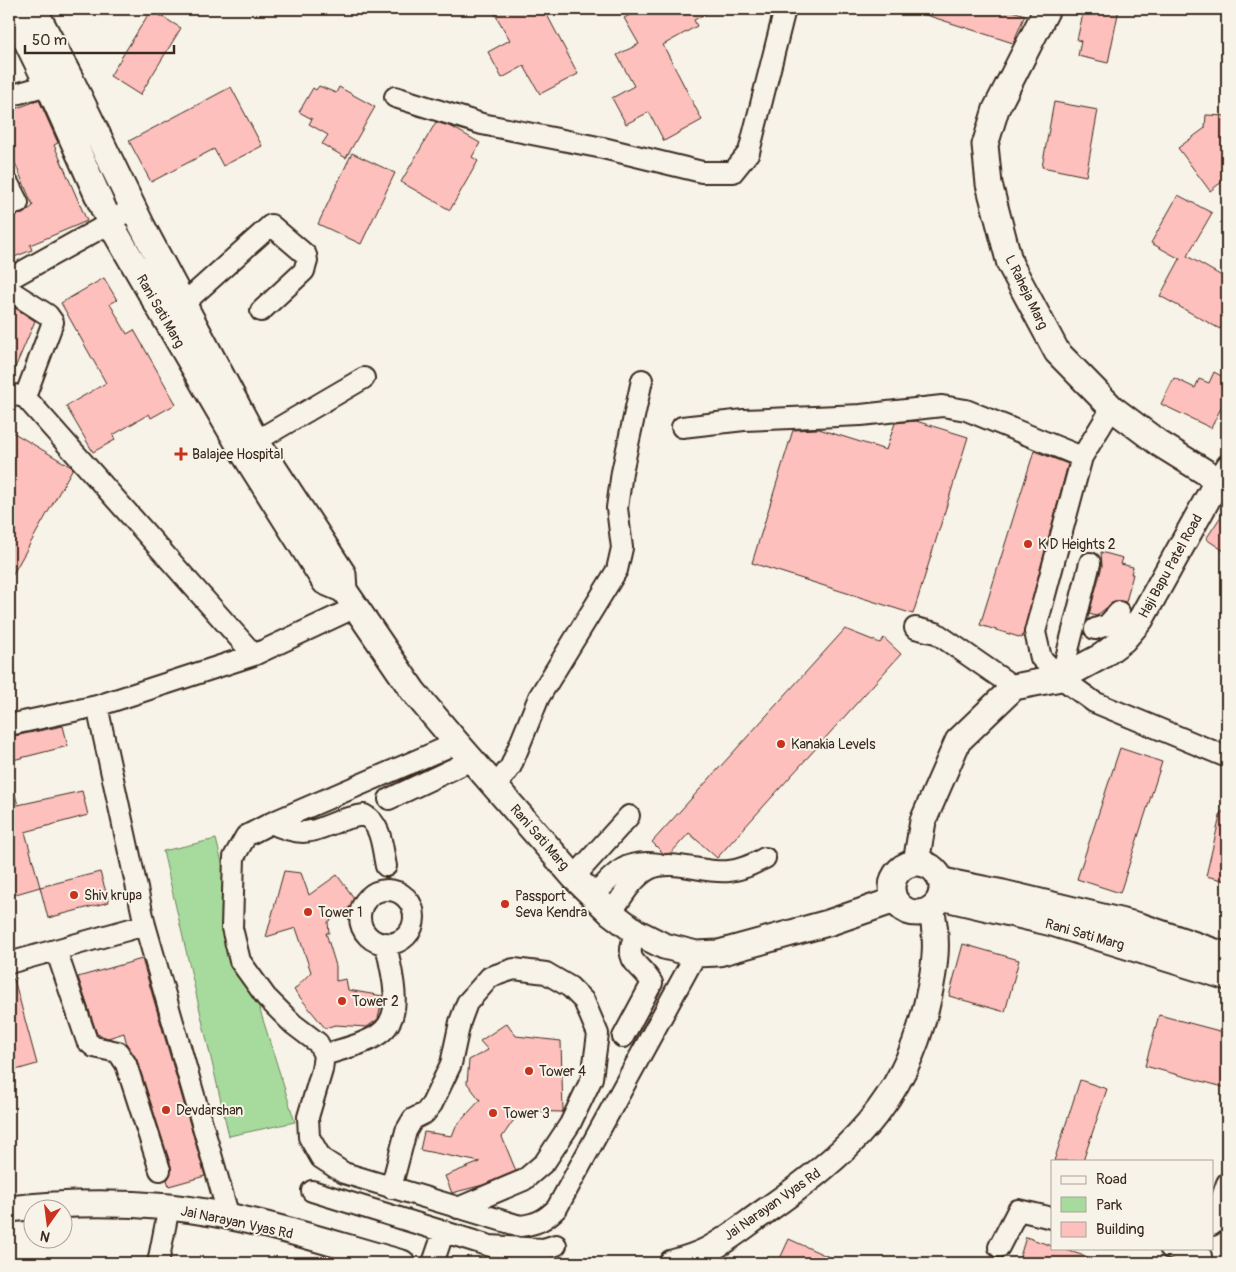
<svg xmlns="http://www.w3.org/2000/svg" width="1236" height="1272" viewBox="0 0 1236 1272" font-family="Pangolin,sans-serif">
<rect width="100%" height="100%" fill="#f7f3e8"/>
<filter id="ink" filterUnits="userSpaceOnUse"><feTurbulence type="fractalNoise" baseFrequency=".02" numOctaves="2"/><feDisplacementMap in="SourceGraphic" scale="10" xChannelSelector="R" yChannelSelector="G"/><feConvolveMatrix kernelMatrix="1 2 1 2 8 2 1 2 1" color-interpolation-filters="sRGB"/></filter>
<g filter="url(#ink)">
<path fill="#a7db9e" stroke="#71825e" d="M 216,839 L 254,991 L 295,1122 L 229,1136 L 163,851 Z"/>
<path fill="#fdc0bc" stroke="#3b2a1e" d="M 492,9 L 544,9 L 578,74 L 540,94 L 524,66 L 502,78 L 488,52 L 510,40 Z
M 641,9 L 715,9 L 694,20 L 697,26 L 663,45 L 702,120 L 664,141 L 649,112 L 626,124 L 612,98 L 634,86 L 617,55 L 639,44 L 624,18 Z
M 917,9 L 1006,9 L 1025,15 L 1013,43 L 917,12 Z
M 1084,9 L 1119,9 L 1108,63 L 1078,56 L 1081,41 L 1077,40 Z
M 151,10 L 181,28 L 140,95 L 110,76 Z
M 319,86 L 336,93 L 339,87 L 375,107 L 346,158 L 322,144 L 328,135 L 309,124 L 312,119 L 299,112 L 313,88 L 316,90 Z
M 231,87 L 262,146 L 223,166 L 214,149 L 151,182 L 129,141 Z
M 39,100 L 58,143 L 54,145 L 87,221 L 30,245 L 32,250 L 9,259 L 9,216 L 23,214 L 33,206 L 9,149 L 9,111 Z
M 1054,102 L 1098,110 L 1086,176 L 1042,167 Z
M 1206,115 L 1227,116 L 1227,178 L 1210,191 L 1178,148 L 1205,128 Z
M 436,122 L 452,127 L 480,143 L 472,157 L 478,161 L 450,210 L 401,182 Z
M 352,153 L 395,173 L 361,244 L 318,224 Z
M 1178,195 L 1212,213 L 1187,256 L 1227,279 L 1227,316 L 1220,329 L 1160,296 L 1180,259 L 1151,243 Z
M 104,278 L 117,300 L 110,304 L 127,334 L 134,330 L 176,404 L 151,418 L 149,414 L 113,435 L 115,440 L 93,452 L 66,406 L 106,383 L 61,303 Z
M 9,304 L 35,321 L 9,382 Z
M 1214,372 L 1227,379 L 1227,396 L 1211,428 L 1161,404 L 1174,378 L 1195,388 L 1199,379 L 1209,383 Z
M 916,421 L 968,437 L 913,614 L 752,563 L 793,430 L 819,429 L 886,450 L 895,423 Z
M 9,430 L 73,468 L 9,581 Z
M 1034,451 L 1068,464 L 1022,638 L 980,625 Z
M 1227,507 L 1227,553 L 1206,539 Z
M 1101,552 L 1123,558 L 1121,564 L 1133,567 L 1131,574 L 1133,574 L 1126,602 L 1115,601 L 1096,616 L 1089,614 L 1102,566 Z
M 845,629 L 880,643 L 884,638 L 901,654 L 717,858 L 689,833 L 671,853 L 664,854 L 652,842 Z
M 63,726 L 68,746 L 9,761 L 9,737 Z
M 1120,748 L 1162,762 L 1120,893 L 1077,879 Z
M 14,791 L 18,805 L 82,791 L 88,815 L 25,832 L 40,887 L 9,896 L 9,792 Z
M 1221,812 L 1227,812 L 1227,881 L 1206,876 Z
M 284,871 L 301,873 L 309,895 L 337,875 L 357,902 L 328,922 L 329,933 L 326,933 L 336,966 L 336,981 L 346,979 L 348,990 L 383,996 L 378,1019 L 367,1027 L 335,1025 L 325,1028 L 294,990 L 311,972 L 296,928 L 266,937 Z
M 100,872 L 109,902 L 48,918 L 40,887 Z
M 963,944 L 1019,960 L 1005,1012 L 949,996 Z
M 142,959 L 205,1176 L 169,1186 L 167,1180 L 171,1173 L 171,1166 L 137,1060 L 127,1045 L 124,1033 L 108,1038 L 97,1034 L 78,977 Z
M 14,979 L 37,1064 L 9,1072 L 9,980 Z
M 1159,1015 L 1227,1033 L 1227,1088 L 1145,1066 Z
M 507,1023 L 516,1036 L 561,1041 L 563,1111 L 562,1112 L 520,1111 L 502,1137 L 516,1171 L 483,1185 L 452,1193 L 445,1176 L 480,1162 L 420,1150 L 424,1132 L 452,1136 L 456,1126 L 480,1100 L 467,1083 L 469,1060 L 488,1050 L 480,1041 Z
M 1080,1080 L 1107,1089 L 1083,1161 L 1054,1161 Z
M 1026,1237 L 1052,1246 L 1052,1248 L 1060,1248 L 1097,1260 L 1096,1263 L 1018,1263 Z
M 789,1239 L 842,1263 L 778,1263 Z"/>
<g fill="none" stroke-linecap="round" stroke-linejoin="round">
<g stroke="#3b2a1e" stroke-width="24">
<path id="minor" d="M 9,96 L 62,81
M 395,97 L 482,124 L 603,148 L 702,172 L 733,172 L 749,152 L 785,9
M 9,185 L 18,203
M 9,279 L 110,223 L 132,207
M 9,290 L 48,315 L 53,322 L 25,397 L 9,394
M 172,314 L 271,225 L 306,255 L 307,261 L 304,271 L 261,311
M 25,397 L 254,655
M 1112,408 L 1082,457 L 1035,632 L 1041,658 L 1061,678 L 1094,702 L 1227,757
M 682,427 L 744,420 L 861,415 L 942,406 L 966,410 L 1082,457
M 244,451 L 256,441 L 364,378
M 1227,465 L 1218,480 L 1227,486
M 915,628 L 936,633 L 1014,687
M 1095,629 L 1107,625 L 1119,612
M 1061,678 L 1090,563
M 97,706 L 145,925 L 229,1217
M 9,725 L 97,706 L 254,655 L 356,607
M 457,743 L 271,823 L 246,836 L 234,857 L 232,928 L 240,961 L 266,997 L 293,1024 L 318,1043 L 324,1055 L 322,1070 L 308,1117 L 309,1137 L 321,1158 L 344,1173 L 520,1226 C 537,1224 545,1220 557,1208 L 696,954
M 496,786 L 511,766 L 539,697 L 617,570 L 622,548 L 617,508 L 622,472 L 642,380
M 389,799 L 472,760
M 271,823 C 317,845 321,820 364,815 C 382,824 382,848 386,866
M 574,877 L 629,816
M360 917a27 27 0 1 1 54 0a27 27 0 1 1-54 0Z
M 594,896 C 615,873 625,859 659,864
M 611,913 C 621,899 633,877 649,869 C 673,858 703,874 729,871 C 742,870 753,864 765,858
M 56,950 L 87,1041 L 94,1047 L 118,1052 L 126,1064 L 160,1170
M 9,963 L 145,925
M 623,1037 L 652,983 C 639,961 622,964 636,932
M 324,1055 C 341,1049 364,1045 379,1034 C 407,1015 390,970 386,943
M 391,1188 L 406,1131 L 413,1119 L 425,1113 L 432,1104 L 451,1064 L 460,1022 L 467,1003 L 490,977 L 514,969 L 546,973 L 570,987 L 584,1001 L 598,1034 L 592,1078 L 570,1124 L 545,1162 L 524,1180 L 458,1208
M 312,1191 L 490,1246 L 544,1249 L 556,1245
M 1212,1225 L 1227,1183
M 999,1247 L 1018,1210 L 1052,1218
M 1170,1248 L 1201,1256
M 158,1263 L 169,1207
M 433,1263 L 444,1231"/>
</g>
<g stroke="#3b2a1e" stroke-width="29">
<path id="tertiary" d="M 11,9 L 49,87 L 110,223 L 243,452 L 325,582 L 344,590
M 34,9 L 70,78 L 142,226 L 256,441 L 343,574 L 344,590 L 413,691 L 457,743 L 574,877 L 611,913 L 636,932 L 664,946 L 696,954 L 719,953 L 828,923 L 895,900
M892 888a25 25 0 1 1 50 0a25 25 0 1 1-50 0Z
M 916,863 L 923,821 L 958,741 L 1014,687 L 1061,678 L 1102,656 L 1123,640 L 1141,619 L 1218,480 L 1160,444 L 1112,408 L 1057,352 L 1010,264 L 989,184 L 985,145 L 996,109 L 1047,9
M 948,882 L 1003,893 L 1140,926 L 1227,956
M 941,897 L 1052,923 L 1227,977
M 9,1209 C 61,1203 116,1202 169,1207 C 248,1215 326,1242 402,1263
M 672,1263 C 682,1260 694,1257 704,1252 C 725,1242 745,1225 764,1212 C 847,1154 906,1103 928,999 C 935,968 939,940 931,909"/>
</g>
<use href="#minor" stroke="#f7f3e8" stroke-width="20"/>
<use href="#tertiary" stroke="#f7f3e8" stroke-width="25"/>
</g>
</g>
<g fill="#c8321e" stroke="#f7f3e8" stroke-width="2">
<path d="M178.5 446.5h5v5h5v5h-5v5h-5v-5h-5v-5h5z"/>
<circle cx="1028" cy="544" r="5"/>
<circle cx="781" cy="744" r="5"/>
<circle cx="74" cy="895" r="5"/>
<circle cx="505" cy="904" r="5"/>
<circle cx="308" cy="912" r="5"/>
<circle cx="342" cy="1001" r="5"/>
<circle cx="529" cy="1071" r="5"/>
<circle cx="166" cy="1110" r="5"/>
<circle cx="493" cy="1113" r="5"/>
</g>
<g text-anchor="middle" stroke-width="4" stroke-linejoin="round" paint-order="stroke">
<g font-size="14" fill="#3b2a1e" stroke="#f7f3e8">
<text transform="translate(1027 292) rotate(64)" y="5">L Raheja Marg</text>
<text transform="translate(161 311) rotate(60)" y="5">Rani Sati Marg</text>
<text transform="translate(1170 566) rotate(-61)" y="5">Haji Bapu Patel Road</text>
<text transform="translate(540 837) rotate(49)" y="5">Rani Sati Marg</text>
<text transform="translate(1085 934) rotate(16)" y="5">Rani Sati Marg</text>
<text transform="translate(772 1204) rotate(-35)" y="5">Jai Narayan Vyas Rd</text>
<text transform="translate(237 1222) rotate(12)" y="5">Jai Narayan Vyas Rd</text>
</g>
<g font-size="14" fill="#3b2a1e" stroke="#f7f3e8" text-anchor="start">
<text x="192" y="459">Balajee Hospital</text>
<text x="1038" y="549">K D Heights 2</text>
<text x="791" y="749">Kanakia Levels</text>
<text x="84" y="900">Shiv krupa</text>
<text x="515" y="901">Passport<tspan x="515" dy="16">Seva Kendra</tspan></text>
<text x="318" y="917">Tower 1</text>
<text x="352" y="1006">Tower 2</text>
<text x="539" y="1076">Tower 4</text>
<text x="176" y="1115">Devdarshan</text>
<text x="503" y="1118">Tower 3</text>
</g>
</g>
<rect width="1236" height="1272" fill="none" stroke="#f7f3e8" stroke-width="30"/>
<rect x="15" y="15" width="1206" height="1242" fill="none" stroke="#3b2a1e" stroke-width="2" filter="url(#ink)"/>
<rect x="1051" y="1160" width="162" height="90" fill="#f7f3e8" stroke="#aca397"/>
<rect x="1061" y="1176" width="25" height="8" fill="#f7f3e8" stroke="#aca397"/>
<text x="1096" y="1184" font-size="15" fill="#3b2a1e">Road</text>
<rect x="1061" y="1197" width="25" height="15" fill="#a7db9e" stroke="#aca397"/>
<text x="1096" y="1210" font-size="15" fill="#3b2a1e">Park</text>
<rect x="1061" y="1222" width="25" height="15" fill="#fdc0bc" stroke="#aca397"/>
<text x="1096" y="1234" font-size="15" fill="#3b2a1e">Building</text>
<g transform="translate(48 1224) rotate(194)"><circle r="24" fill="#f7f3e8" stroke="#aca397"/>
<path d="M0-4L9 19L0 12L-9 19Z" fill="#c8321e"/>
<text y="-8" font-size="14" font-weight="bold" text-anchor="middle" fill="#3b2a1e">N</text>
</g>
<path d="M25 45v8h149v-8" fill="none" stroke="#3b2a1e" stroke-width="2.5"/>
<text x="32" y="45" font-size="15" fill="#3b2a1e" stroke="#f7f3e8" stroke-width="4" paint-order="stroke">50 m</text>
</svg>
